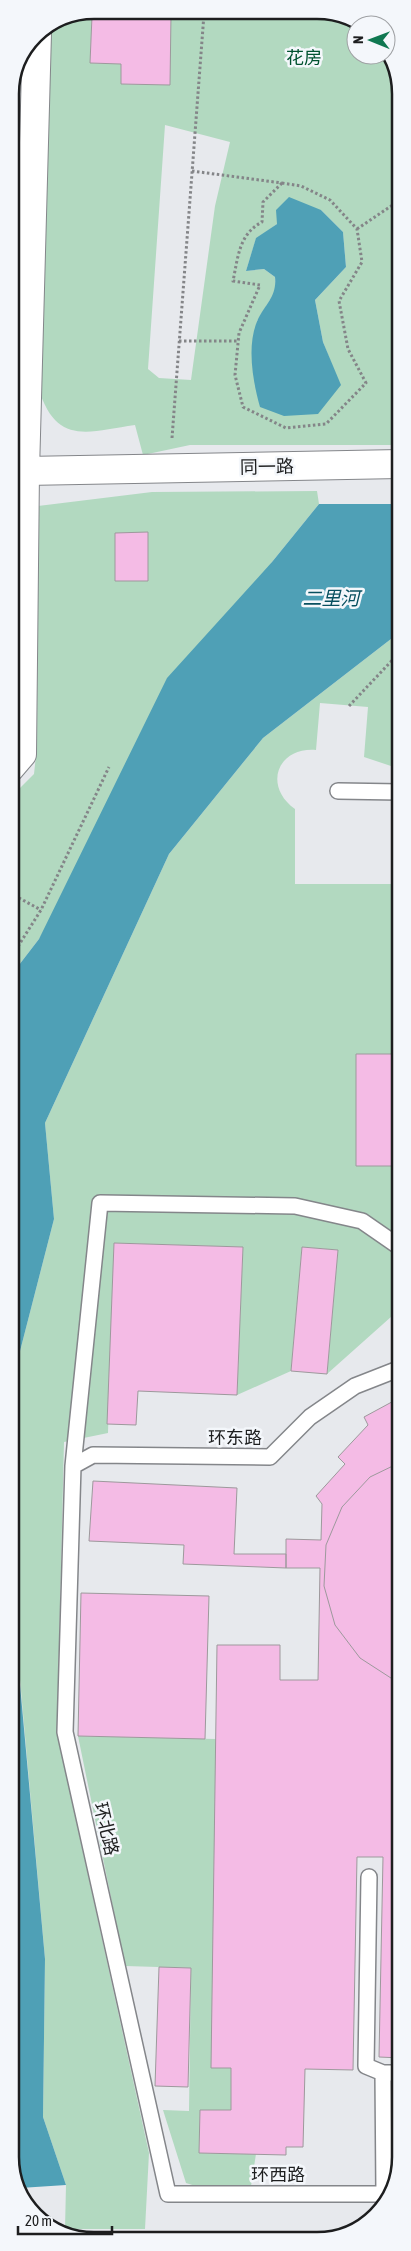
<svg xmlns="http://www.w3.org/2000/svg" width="411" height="2251" viewBox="0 0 411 2251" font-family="'Asap Condensed','Noto Sans SC',sans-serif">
<rect width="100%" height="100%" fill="#e7e9ed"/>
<path fill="#b2d9c0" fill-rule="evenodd" d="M 339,13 L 359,25 L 356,25 L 356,55 L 386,55 L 386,51 L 400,83 L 400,445 L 190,445 L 143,455 L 135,425 C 87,432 56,446 38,387 L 48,26 L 62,16 L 92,16 L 90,63 L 121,64 L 121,84 L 167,85 L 171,15 ZM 165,125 L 230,142 L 215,206 L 191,380 L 159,378 L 148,369 ZM 321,210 L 343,232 L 346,267 L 315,300 L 323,342 L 340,385 L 257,321 L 276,290 L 275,277 L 264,269 L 246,271 L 256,239 L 277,224 Z
M 17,73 L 10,395 L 10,88 Z
M 317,491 L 319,504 L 272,562 L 39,939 L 19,965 L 10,986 L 10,798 L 34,774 L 37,746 L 38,506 L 152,492 Z
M 400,632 L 400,769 L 364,757 L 368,707 L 320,703 L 316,750 C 277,747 263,786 295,809 L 295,884 L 396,884 L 398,848 L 401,848 L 401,1308 L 327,1374 L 338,1250 L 302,1247 L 291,1371 L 237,1395 L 243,1247 L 114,1243 L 108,1433 L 64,1442 L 57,1734 L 149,2153 L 145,2229 L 65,2229 L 66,2185 L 43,2117 L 45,1959 L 11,1579 L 10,1390 L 54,1219 L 45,1123 L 169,854 L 263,738 Z
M 78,1736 L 216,1739 L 231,2068 L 231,2110 L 200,2110 L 199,2153 L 256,2154 L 251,2186 L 202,2188 L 186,2183 L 163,2110 L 189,2111 L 191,1968 L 125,1966 Z"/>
<path fill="#4fa0b6" d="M 289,197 L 321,210 L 343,232 L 346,267 L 315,300 L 323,342 L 341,385 L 318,414 L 284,416 L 260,407 C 253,382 246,345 258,319 C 266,303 277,296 275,277 L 264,269 L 246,271 L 256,238 L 277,224 L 276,210 Z
M 319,504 L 400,504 L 400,632 L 263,738 L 169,854 L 45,1123 L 54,1219 L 10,1390 L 10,986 L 19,965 L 39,939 L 167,678 L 272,562 Z
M 11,1586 L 45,1959 L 43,2117 L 66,2185 L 20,2188 L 11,2168 Z"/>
<path fill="#f4bbe5" stroke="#9d999c" d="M 171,15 L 170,85 L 121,84 L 121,64 L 90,63 L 92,16 Z
M 148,532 L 148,581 L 115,581 L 115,533 Z
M 399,937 L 401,937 L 401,982 L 397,982 Z
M 356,1054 L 401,1054 L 401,1166 L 356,1166 Z
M 114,1243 L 243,1247 L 237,1395 L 138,1391 L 136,1425 L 107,1424 Z
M 302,1247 L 338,1250 L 327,1374 L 291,1371 Z
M 401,1397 L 401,2058 L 379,2057 L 383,1857 L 357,1857 L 353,2070 L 305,2069 L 303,2147 L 286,2147 L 286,2155 L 199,2153 L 200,2110 L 231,2110 L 231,2068 L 211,2068 L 217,1645 L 280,1645 L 280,1680 L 318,1680 L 320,1568 L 286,1568 L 286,1539 L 321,1540 L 322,1504 L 316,1496 L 345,1464 L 338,1457 L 368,1425 L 364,1417 Z
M 401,1462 L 401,1682 L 394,1680 L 360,1658 L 335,1625 L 324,1586 L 326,1545 L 342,1507 L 370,1477 Z
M 93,1481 L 237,1488 L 234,1554 L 286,1554 L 286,1568 L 183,1564 L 184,1545 L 89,1541 Z
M 81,1593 L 209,1596 L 205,1739 L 78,1736 Z
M 159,1967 L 191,1968 L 188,2087 L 155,2086 Z
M 397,2085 L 401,2085 L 401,2163 L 397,2173 Z"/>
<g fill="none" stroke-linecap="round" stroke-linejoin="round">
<g stroke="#84868a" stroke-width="18">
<path id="lane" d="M 338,791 L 400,792
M 73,1466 L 93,1455 L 270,1457 L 310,1417 L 355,1386 L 401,1368
M 369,1877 L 366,2066 L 383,2073
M 384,2194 L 383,2073 L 401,2073
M 388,2194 L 168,2194 L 65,1732 L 73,1466 L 100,1203 L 295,1206 L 362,1221 L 401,1248"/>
</g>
<g stroke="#84868a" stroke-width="30">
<path id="street" d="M 25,471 L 400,464
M 10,768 L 22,754 L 25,471 L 37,33"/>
</g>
<path stroke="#848588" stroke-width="3" stroke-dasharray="2.5 2.5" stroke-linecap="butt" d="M 192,171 L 282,183
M 282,183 L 301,186 L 330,200 L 357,229 L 362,262 L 339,301 L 348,349 L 366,383 L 326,424 L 286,428 L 243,407 L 235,375 L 239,333 L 260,285 L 233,281 C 238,257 239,234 262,222 L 263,202 Z
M 357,229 L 400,200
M 179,341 L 239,341
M 172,438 L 204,14
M 349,706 L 400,652
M 10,893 L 41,910
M 10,959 L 41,910 L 109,767"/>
<use href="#lane" stroke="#fff" stroke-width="15"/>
<use href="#street" stroke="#fff" stroke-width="28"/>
</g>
<g text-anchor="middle" stroke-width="5" stroke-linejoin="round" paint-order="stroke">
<g font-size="18" fill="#015330" stroke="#f4f7fb">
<text x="304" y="64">花房</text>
</g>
<g font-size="18" fill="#1d1e1f" stroke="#f4f7fb">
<text transform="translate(267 467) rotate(-1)" y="6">同一路</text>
<text x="235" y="1444">环东路</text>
<text transform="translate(106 1829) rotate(77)" y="6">环北路</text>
<text x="278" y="2181">环西路</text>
</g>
<g font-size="19" font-style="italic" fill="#085060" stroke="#f4f7fb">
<text x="331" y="605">二里河</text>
</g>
</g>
<path d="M0 0H411V2251H0ZM94 19H317A75 75 0 0 1 392 94V2157A75 75 0 0 1 317 2232H94A75 75 0 0 1 19 2157V94A75 75 0 0 1 94 19Z" fill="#f4f7fb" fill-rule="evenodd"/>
<path fill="none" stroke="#1d1e1f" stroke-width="2.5" d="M94 19H317A75 75 0 0 1 392 94V2157A75 75 0 0 1 317 2232H94A75 75 0 0 1 19 2157V94A75 75 0 0 1 94 19Z"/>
<g transform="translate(371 40) rotate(271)"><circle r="24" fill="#f4f7fb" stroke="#9ea0a3"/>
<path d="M0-4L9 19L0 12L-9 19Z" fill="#0f7851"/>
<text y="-8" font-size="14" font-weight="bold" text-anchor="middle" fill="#1d1e1f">N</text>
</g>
<path d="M18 2226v8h94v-8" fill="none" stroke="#1d1e1f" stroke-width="2.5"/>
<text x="25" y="2226" font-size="15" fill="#1d1e1f" stroke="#f4f7fb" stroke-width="4" paint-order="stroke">20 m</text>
</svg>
